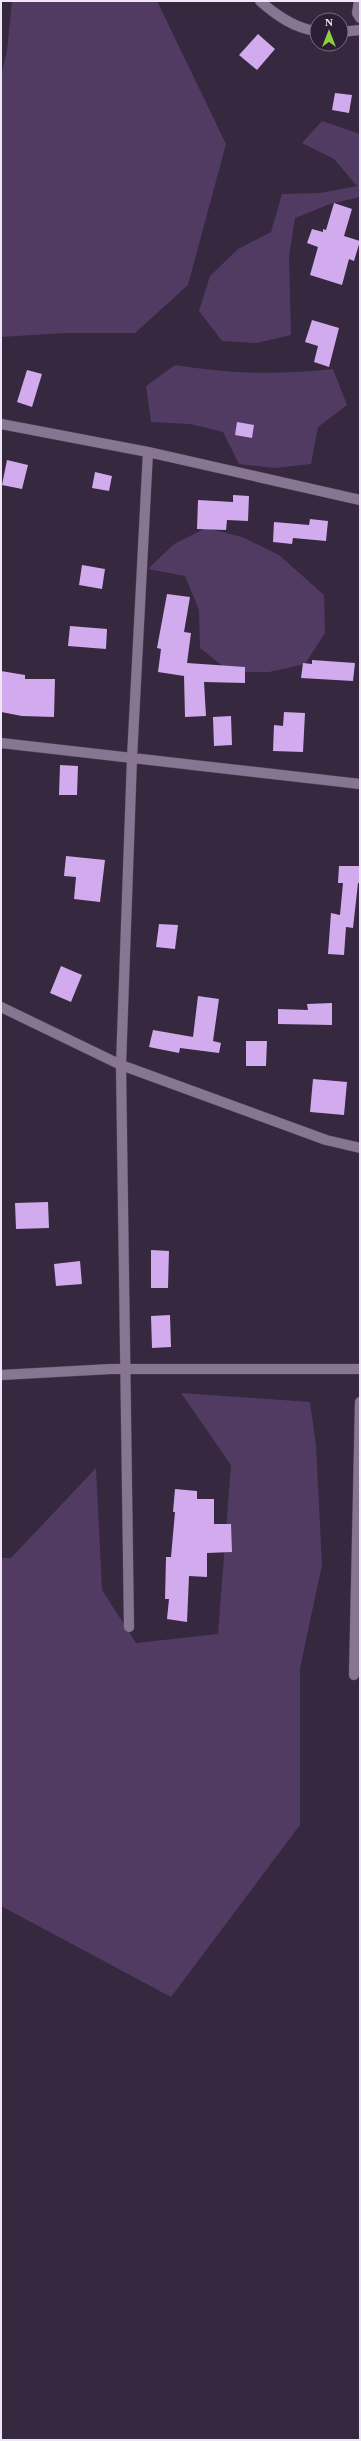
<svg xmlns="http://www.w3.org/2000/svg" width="361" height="2441" viewBox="0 0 361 2441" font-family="'Times New Roman',serif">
<rect width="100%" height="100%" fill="#35283f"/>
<path fill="#523b63" d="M 12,1 L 157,1 L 226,144 L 188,285 L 135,333 L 65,333 L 1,337 L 1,75 L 7,51 Z
M 322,121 L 360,134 L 360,197 L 330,204 L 295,218 L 289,257 L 291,335 L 257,343 L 222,341 L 199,311 L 210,276 L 238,249 L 271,232 L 282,194 L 320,193 L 357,186 L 334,159 L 302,143 Z
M 175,365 C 229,374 279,375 333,369 L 347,405 L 318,427 L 311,464 L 275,468 L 239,464 L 223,432 L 190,424 L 151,422 L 146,386 Z
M 206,528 L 242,537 L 279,555 L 324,595 L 325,633 L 305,664 L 269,672 L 230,672 L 200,648 L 199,610 L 185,576 L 148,569 L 174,544 Z
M 181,1393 L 310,1402 L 316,1446 L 322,1565 L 300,1668 L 300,1825 L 171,1997 L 1,1906 L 1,1558 L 11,1558 L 96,1468 L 102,1590 L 136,1643 L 218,1634 L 231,1465 Z"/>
<path fill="#d1abee" d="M 258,34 L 275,49 L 257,70 L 239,55 Z
M 335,93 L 352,95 L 349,113 L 332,110 Z
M 334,203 L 352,209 L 344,236 L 360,241 L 354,261 L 349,259 L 342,285 L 310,275 L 318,247 L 307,243 L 312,229 L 323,232 L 323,229 L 326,230 Z
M 312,320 L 339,328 L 329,367 L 314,362 L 318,346 L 305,342 Z
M 27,370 L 42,374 L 32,407 L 17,402 Z
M 237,422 L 254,425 L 252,438 L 235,435 Z
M 7,460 L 28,465 L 22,489 L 2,485 Z
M 95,472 L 112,476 L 109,491 L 92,488 Z
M 233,495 L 249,496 L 248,521 L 227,520 L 226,530 L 197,529 L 198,500 L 233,502 Z
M 310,519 L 328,521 L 326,541 L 293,538 L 292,544 L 273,542 L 274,522 L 309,525 Z
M 82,565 L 105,569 L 102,589 L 79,585 Z
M 167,594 L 190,597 L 184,632 L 191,633 L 187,663 L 245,667 L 245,683 L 204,682 L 206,716 L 185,717 L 184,676 L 158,672 L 161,649 L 157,648 Z
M 70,626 L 107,629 L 106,649 L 68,646 Z
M 312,660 L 355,663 L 353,681 L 301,678 L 303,663 L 312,664 Z
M 1,671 L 25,675 L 25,679 L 55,679 L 54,717 L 22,716 L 1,712 Z
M 284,712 L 305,713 L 303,752 L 273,751 L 274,725 L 283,726 Z
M 231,716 L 232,745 L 214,746 L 213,717 Z
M 60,765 L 78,766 L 77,795 L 59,795 Z
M 66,856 L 105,860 L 100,902 L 74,899 L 76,877 L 64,876 Z
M 339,866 L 360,866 L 360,883 L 358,883 L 353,928 L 346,927 L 344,955 L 328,954 L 331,913 L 340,915 L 343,883 L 338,883 Z
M 159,924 L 178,925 L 175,949 L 156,947 Z
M 61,966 L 82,975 L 71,1002 L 50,993 Z
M 198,996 L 219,999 L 213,1041 L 221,1043 L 219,1053 L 180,1048 L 179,1053 L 149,1047 L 153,1030 L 193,1037 Z
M 332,1003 L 332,1025 L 278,1024 L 278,1009 L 308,1010 L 307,1004 Z
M 246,1041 L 267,1041 L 266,1066 L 246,1066 Z
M 313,1079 L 347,1082 L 344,1115 L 310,1112 Z
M 48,1202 L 49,1228 L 16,1229 L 15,1203 Z
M 151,1250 L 169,1251 L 168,1288 L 151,1288 Z
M 80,1261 L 82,1284 L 56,1286 L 54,1264 Z
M 170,1315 L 171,1347 L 152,1348 L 151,1316 Z
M 175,1489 L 197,1491 L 197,1499 L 214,1499 L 214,1524 L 231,1524 L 232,1552 L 207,1553 L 207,1577 L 189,1576 L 187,1622 L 167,1619 L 169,1599 L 165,1599 L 166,1557 L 171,1557 L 175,1512 L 173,1512 Z"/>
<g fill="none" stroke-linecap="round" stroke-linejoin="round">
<g stroke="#4f4359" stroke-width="11">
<path id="minor" d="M 260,1 C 276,15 295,29 317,31
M 359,1 L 357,13 L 360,18
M 341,32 L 360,30
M 1,424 L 148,452 L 360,500
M 1,743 L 360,784
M 1,1007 L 121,1065 L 326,1140 L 360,1148
M 1,1375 L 111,1369 L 360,1369
M 129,1627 L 121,1065 L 132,758 L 148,452
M 354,1675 L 360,1402"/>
</g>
<use href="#minor" stroke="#867692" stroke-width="10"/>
</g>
<rect width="361" height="2441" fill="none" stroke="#efe6f6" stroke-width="4"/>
<g transform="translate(329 32)"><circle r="19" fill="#2b1e35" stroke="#796e82"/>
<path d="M0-3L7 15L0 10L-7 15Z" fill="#90cd41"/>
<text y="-6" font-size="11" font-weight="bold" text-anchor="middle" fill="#efe6f6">N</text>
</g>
</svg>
